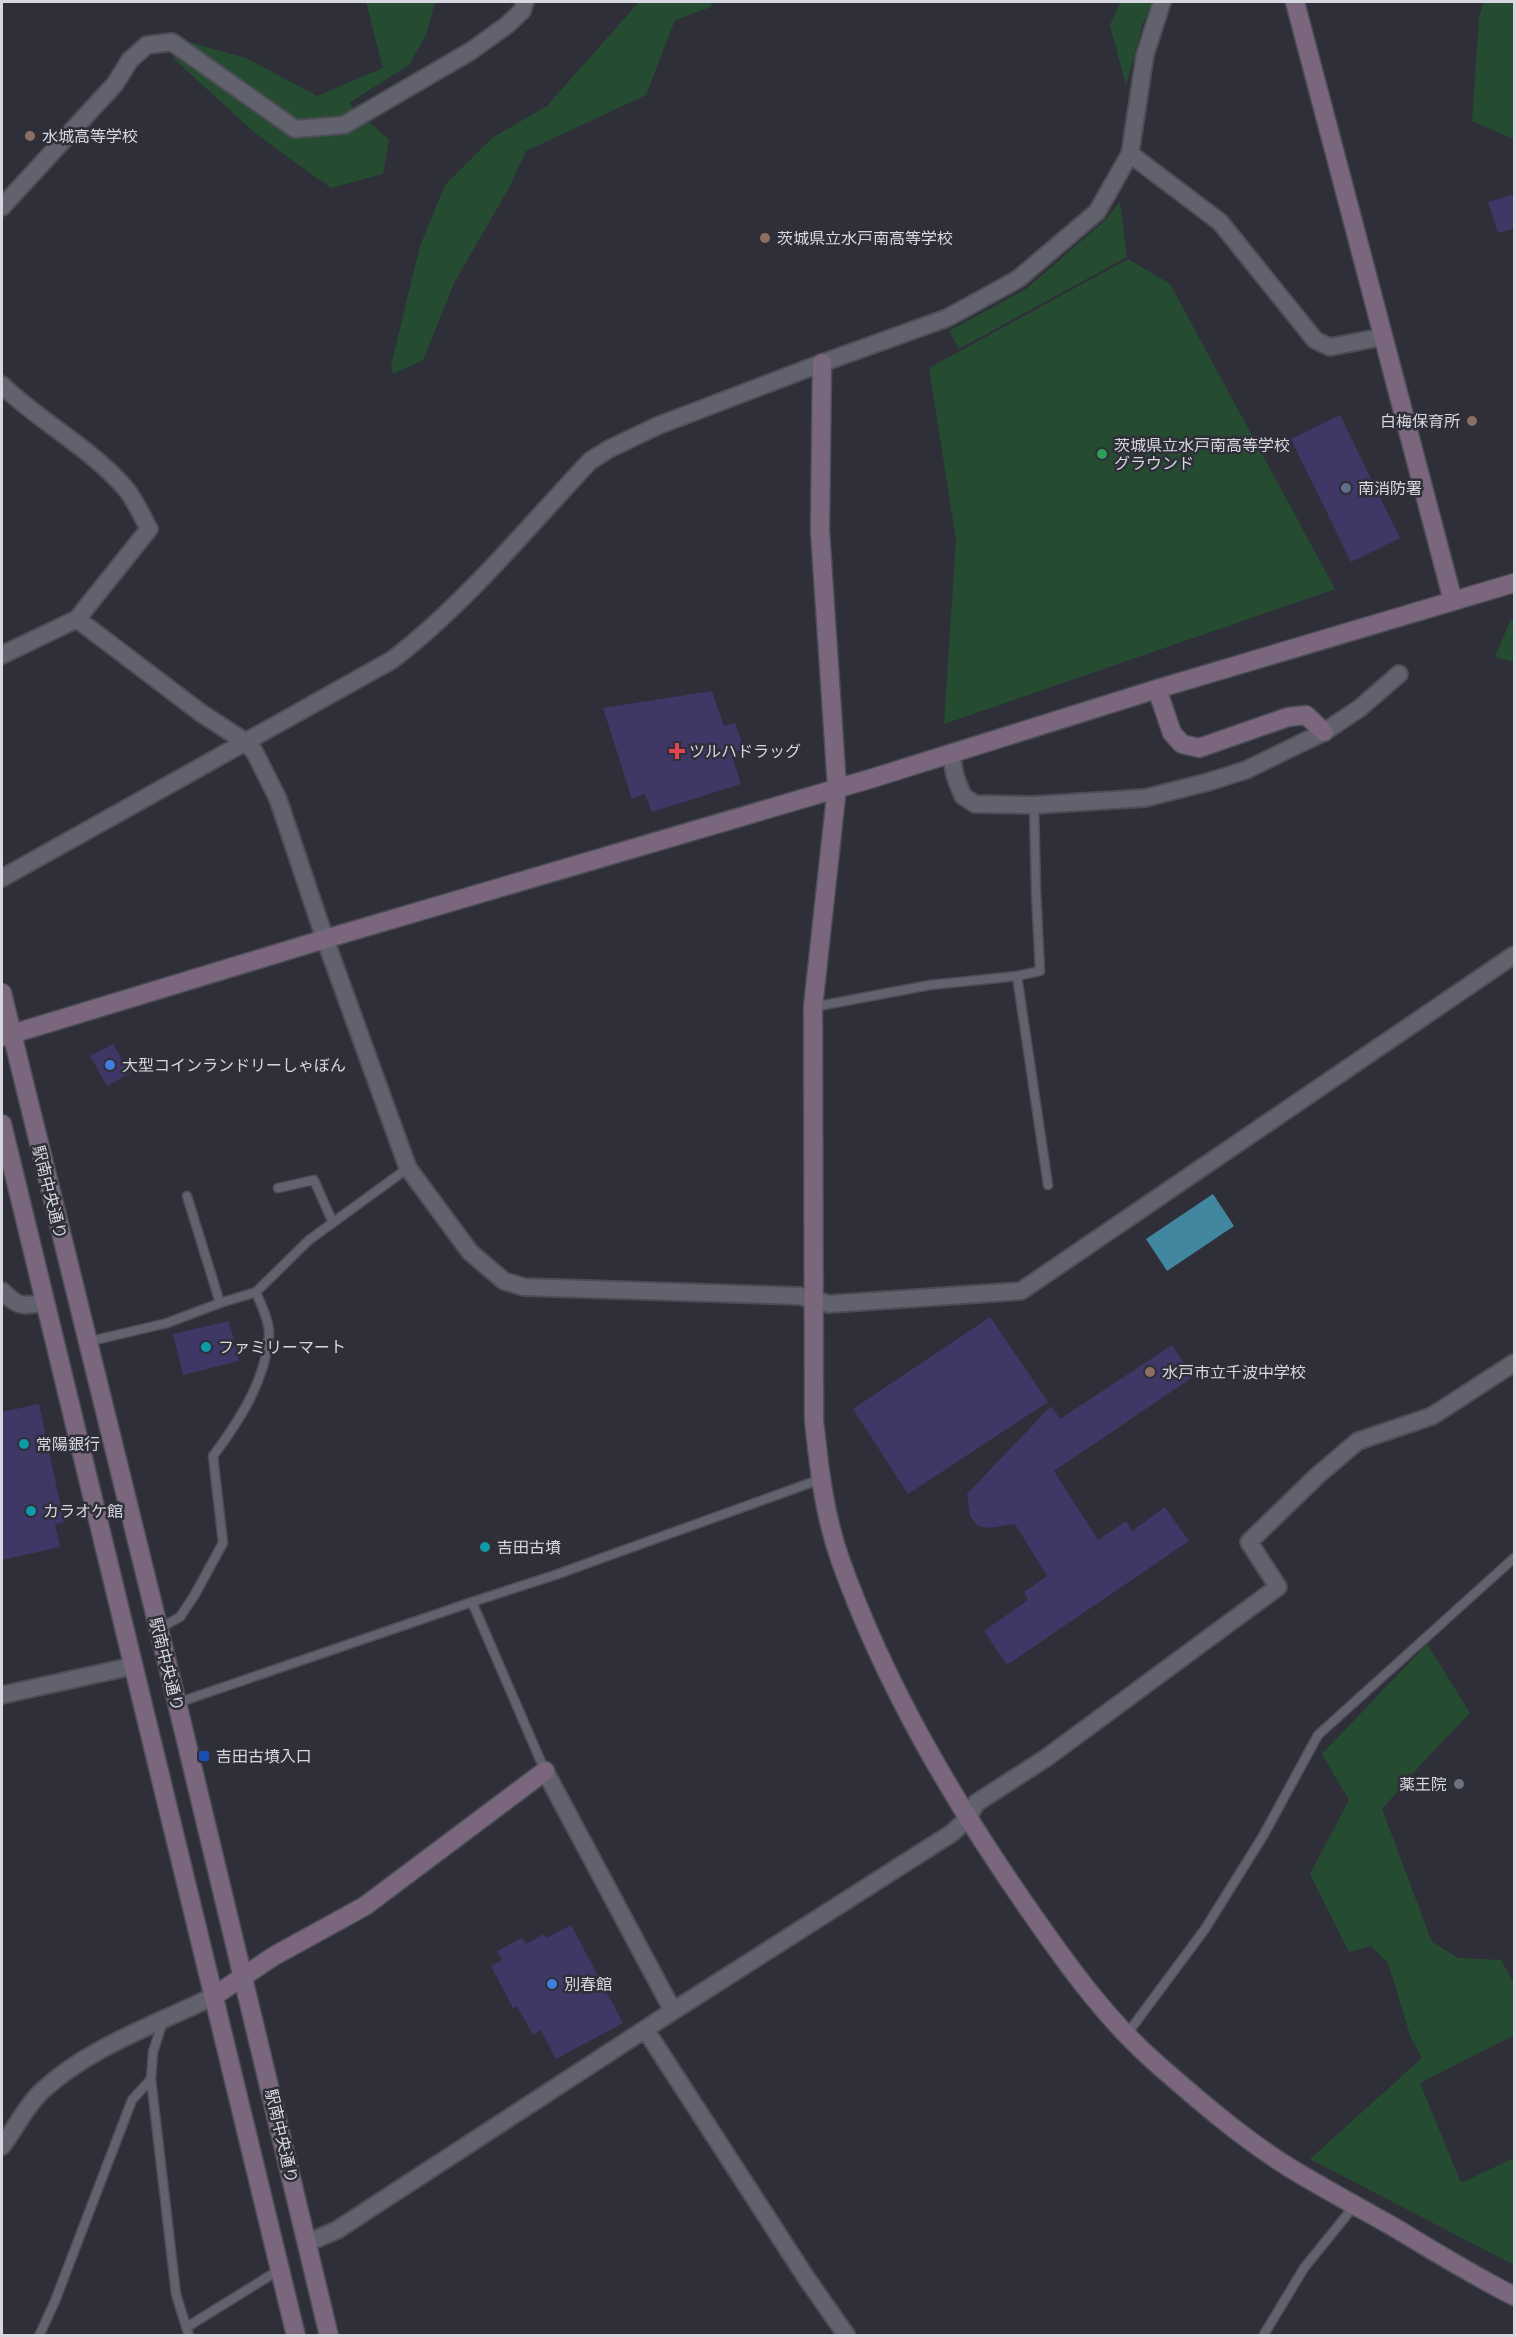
<svg xmlns="http://www.w3.org/2000/svg" width="1516" height="2337" viewBox="0 0 1516 2337" font-family="Poppins,'Noto Sans JP',sans-serif">
<rect width="100%" height="100%" fill="#2f2f3a"/>
<path fill="#254c31" d="M 366,2 L 435,2 L 426,35 L 409,65 L 349,103 L 389,140 L 383,174 L 331,188 L 256,134 L 173,58 L 189,42 L 246,58 L 317,96 L 383,68 Z
M 639,2 L 712,2 L 711,7 L 675,20 L 646,95 L 526,151 L 509,188 L 454,283 L 423,360 L 393,374 L 391,365 L 420,246 L 445,185 L 492,138 L 547,106 Z
M 1120,2 L 1154,2 L 1143,23 L 1126,86 L 1110,25 Z
M 1483,2 L 1514,2 L 1514,139 L 1472,121 L 1479,19 Z
M 1120,202 L 1127,257 L 959,349 L 949,331 L 1026,289 L 1104,221 Z
M 1128,259 L 1170,284 L 1335,589 L 944,724 L 956,540 L 929,368 Z
M 1514,619 L 1514,662 L 1495,657 L 1510,621 Z
M 1427,1644 L 1470,1713 L 1426,1759 L 1382,1809 L 1432,1942 L 1458,1958 L 1501,1960 L 1514,1983 L 1514,2035 L 1420,2083 L 1461,2183 L 1514,2158 L 1514,2265 L 1310,2159 L 1422,2058 L 1411,2038 L 1388,1963 L 1371,1946 L 1349,1952 L 1310,1874 L 1349,1800 L 1322,1754 Z"/>
<path fill="#4287a0" d="M 1213,1194 L 1234,1226 L 1167,1271 L 1146,1239 Z"/>
<path fill="#3f3766" d="M 1515,194 L 1515,228 L 1498,233 L 1488,202 Z
M 1340,415 L 1400,538 L 1351,562 L 1291,439 Z
M 712,691 L 724,726 L 735,723 L 744,749 L 731,753 L 741,784 L 652,812 L 645,794 L 632,799 L 603,708 Z
M 113,1044 L 130,1073 L 107,1086 L 90,1056 Z
M 990,1317 L 1048,1402 L 908,1494 L 853,1409 Z
M 229,1321 L 239,1361 L 183,1375 L 173,1334 Z
M 1172,1345 L 1193,1377 L 1054,1471 L 1098,1540 L 1126,1521 L 1132,1531 L 1165,1507 L 1189,1541 L 1007,1665 L 984,1631 L 1028,1600 L 1024,1592 L 1047,1576 L 1015,1524 L 989,1528 L 978,1526 L 970,1516 L 967,1494 L 1051,1406 L 1060,1419 Z
M 39,1404 L 64,1522 L 55,1524 L 60,1547 L 2,1560 L 2,1412 Z
M 571,1925 L 623,2023 L 556,2059 L 541,2030 L 533,2035 L 517,2006 L 513,2008 L 491,1966 L 502,1960 L 497,1951 L 522,1938 L 526,1944 L 544,1934 L 546,1938 Z"/>
<g fill="none" stroke-linecap="round" stroke-linejoin="round">
<g stroke="#4d4d56" stroke-width="11">
<path id="lane" d="M 1017,976 L 1048,1185
M 813,1007 L 930,985 L 1017,976 L 1040,971 L 1036,891 L 1034,805
M 278,1188 L 314,1180 L 333,1223
M 187,1196 L 220,1303
M 87,1342 L 167,1323 L 220,1303 L 256,1292 L 309,1240 L 408,1168
M 472,1602 L 545,1771
M 158,1629 L 180,1617 L 194,1596 L 223,1543 L 213,1456 C 239,1421 265,1382 269,1336 C 270,1322 261,1305 256,1292
M 177,1703 L 472,1602 L 555,1575 L 821,1479
M 163,2021 L 153,2052 L 151,2079 L 176,2294 L 189,2336
M 1127,2034 L 1205,1929 L 1263,1836 L 1318,1735 L 1514,1558
M 187,2327 L 279,2270
M 39,2336 L 55,2301 L 132,2100 L 151,2079
M 1263,2336 L 1304,2268 L 1355,2205"/>
</g>
<g stroke="#4d4d56" stroke-width="20">
<path id="street" d="M 1130,154 L 1220,222 L 1315,340 L 1330,347 L 1382,337
M 2,207 L 115,84 L 130,60 L 147,45 L 172,42 L 295,129 L 344,125 L 471,51 L 507,25 L 522,11 L 525,2
M 2,385 C 40,422 91,448 126,489 C 135,500 142,516 149,529 L 77,619 L 2,655
M 77,619 L 201,713 L 244,741 L 254,751 L 278,799 L 325,939 L 408,1168 L 470,1252 L 504,1281 L 524,1287 L 800,1296 L 829,1304 L 1021,1291 L 1514,955
M 951,753 L 955,776 L 963,796 L 975,804 L 1034,805 L 1145,798 L 1208,782 L 1246,770 L 1324,732 L 1360,708 L 1399,674
M 2,878 L 392,660 C 465,604 527,528 590,461 L 609,449 L 657,426 L 822,363 L 947,318 L 1018,279 L 1097,212 L 1130,154 L 1145,55 L 1162,2
M 2,1291 C 18,1307 23,1307 45,1302
M 2,1695 L 133,1666
M 545,1771 L 673,2011
M 645,2029 L 807,2279 L 847,2336
M 2,2146 C 16,2128 25,2107 42,2091 C 89,2047 157,2024 214,1996
M 307,2243 L 337,2230 L 673,2011 L 952,1833 L 968,1818 L 976,1803 L 1046,1758 L 1278,1587 L 1249,1542 L 1317,1476 L 1358,1441 L 1432,1416 L 1514,1363"/>
</g>
<g stroke="#4d4d56" stroke-width="21">
<path id="secondary" d="M 1295,2 L 1453,601
M 822,363 L 820,531 L 837,787 L 813,1007 L 814,1420 C 819,1467 824,1514 840,1559 C 885,1686 955,1804 1032,1914 C 1069,1967 1107,2020 1156,2063 C 1198,2100 1242,2138 1290,2168 C 1323,2188 1358,2207 1392,2226 C 1432,2250 1472,2275 1514,2296
M 1157,689 L 1172,733 L 1182,744 L 1199,748 L 1288,717 L 1306,715 L 1324,732
M 2,993 L 177,1703 L 329,2336
M 2,1037 L 325,939 L 873,778 L 1157,689 L 1514,583
M 2,1124 L 296,2336
M 214,1996 L 274,1956 L 365,1906 L 545,1771"/>
</g>
<use href="#lane" stroke="#62626f" stroke-width="8"/>
<use href="#street" stroke="#62626f" stroke-width="16"/>
<use href="#secondary" stroke="#7a677e" stroke-width="18"/>
</g>
<g fill="#8d6e63" stroke="#2f2f3a" stroke-width="2">
<circle cx="30" cy="136" r="6"/>
<circle cx="765" cy="238" r="6"/>
<circle cx="1472" cy="421" r="6"/>
<circle cx="1150" cy="1372" r="6"/>
</g>
<circle fill="#2e9e5b" stroke="#2f2f3a" stroke-width="2" cx="1102" cy="454" r="6"/>
<circle fill="#5c6f8a" stroke="#2f2f3a" stroke-width="2" cx="1346" cy="488" r="6"/>
<path fill="#e0444e" stroke="#2f2f3a" stroke-width="2" d="M674 742h6v6h6v6h-6v6h-6v-6h-6v-6h6z"/>
<g fill="#3f7fe0" stroke="#2f2f3a" stroke-width="2">
<circle cx="110" cy="1065" r="6"/>
<circle cx="552" cy="1984" r="6"/>
</g>
<g fill="#0f9aa8" stroke="#2f2f3a" stroke-width="2">
<circle cx="206" cy="1347" r="6"/>
<circle cx="24" cy="1444" r="6"/>
<circle cx="31" cy="1511" r="6"/>
<circle cx="485" cy="1547" r="6"/>
</g>
<rect fill="#1a4fb4" stroke="#2f2f3a" stroke-width="2" x="198" y="1750" width="12" height="12" rx="3"/>
<circle fill="#6b7280" stroke="#2f2f3a" stroke-width="2" cx="1459" cy="1784" r="6"/>
<g text-anchor="middle" stroke-width="5" stroke-linejoin="round" paint-order="stroke">
<g font-size="16" fill="#d7d7df" stroke="#2f2f3a" text-anchor="start">
<text x="42" y="142">水城高等学校</text>
<text x="777" y="244">茨城県立水戸南高等学校</text>
<text x="1460" y="427" text-anchor="end">白梅保育所</text>
<text x="1114" y="451">茨城県立水戸南高等学校<tspan x="1114" dy="18">グラウンド</tspan></text>
<text x="1358" y="494">南消防署</text>
<text x="689" y="757">ツルハドラッグ</text>
<text x="122" y="1071">大型コインランドリーしゃぼん</text>
<text x="218" y="1353">ファミリーマート</text>
<text x="1162" y="1378">水戸市立千波中学校</text>
<text x="36" y="1450">常陽銀行</text>
<text x="43" y="1517">カラオケ館</text>
<text x="497" y="1553">吉田古墳</text>
<text x="216" y="1762">吉田古墳入口</text>
<text x="1447" y="1790" text-anchor="end">薬王院</text>
<text x="564" y="1990">別春館</text>
</g>
<g font-size="16" fill="#d7d7df" stroke="#2f2f3a">
<text transform="translate(50 1192) rotate(76)" y="6">駅南中央通り</text>
<text transform="translate(167 1664) rotate(76)" y="6">駅南中央通り</text>
<text transform="translate(282 2136) rotate(77)" y="6">駅南中央通り</text>
</g>
</g>
<rect width="1516" height="2337" fill="none" stroke="#d7d7df" stroke-width="6"/>
</svg>
